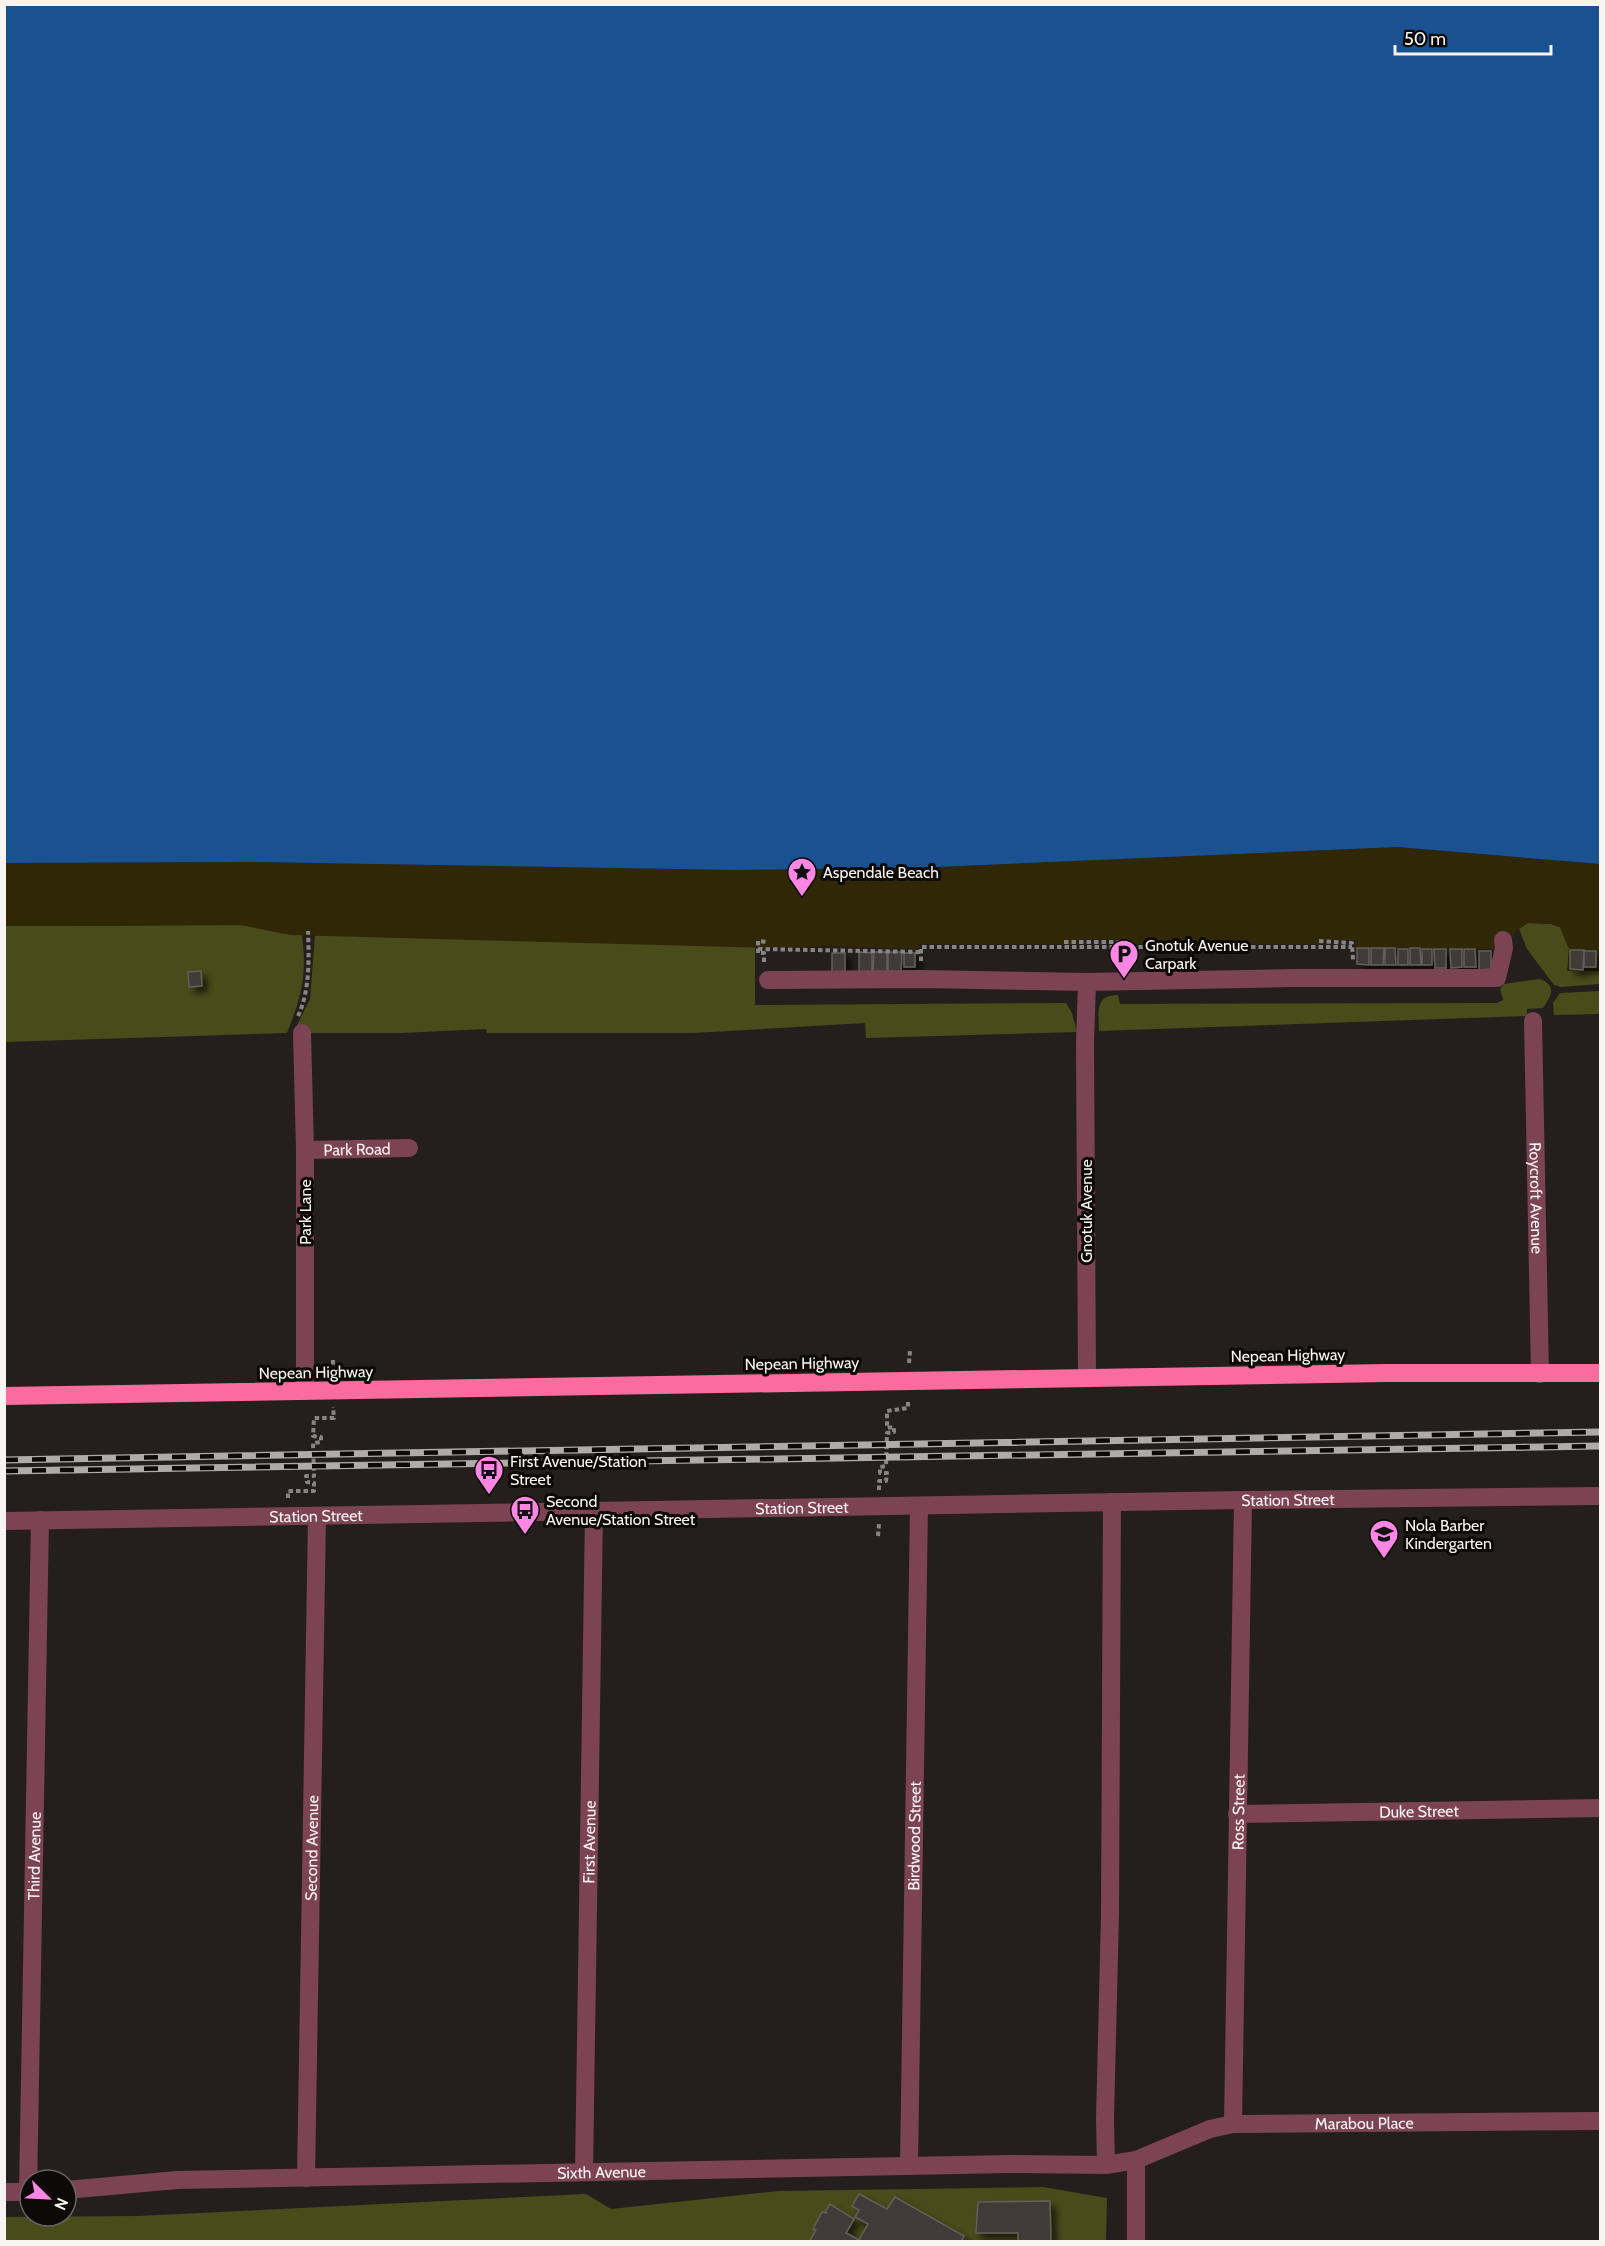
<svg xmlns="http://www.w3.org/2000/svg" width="1605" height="2246" viewBox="0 0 1605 2246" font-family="Cabin,sans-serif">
<defs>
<filter id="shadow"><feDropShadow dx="5.5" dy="5.5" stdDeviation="3" flood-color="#0009"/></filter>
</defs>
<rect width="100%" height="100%" fill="#241f1c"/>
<path fill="#494b1a" d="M 1528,923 L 1551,924 L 1560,927 L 1569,949 L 1568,971 L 1600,971 L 1600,984 L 1561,987 L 1554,985 L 1527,949 L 1519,929 Z
M 241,925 L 302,935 C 307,976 302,995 287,1033 L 5,1042 L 4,926 Z
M 315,935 L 755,947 L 755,1005 L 1066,1003 L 1072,1013 L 1077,1032 L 866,1038 L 865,1023 L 694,1033 L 487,1033 L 486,1029 L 401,1033 L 309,1033 L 296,1027 L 310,999 Z
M 1539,979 C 1558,985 1551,996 1543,1008 L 1527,1009 L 1527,1016 L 1099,1031 C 1099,1013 1094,995 1118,995 L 1120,1004 L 1497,1003 L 1503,1000 L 1500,989 L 1504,984 Z
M 1600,991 L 1600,1014 L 1554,1015 L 1553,1003 L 1560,993 Z
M 1043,2187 L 1107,2198 L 1106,2242 L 5,2242 L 4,2217 L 138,2216 L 586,2194 L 611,2209 L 779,2191 Z"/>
<path fill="#2f2705" d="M 1397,847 L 1600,864 L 1600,971 L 1567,971 L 1569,948 L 1560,927 L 1551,924 L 1528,923 L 1516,930 L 1511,941 L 1496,949 L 1356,948 L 1355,940 L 1325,940 L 1323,944 L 1126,944 L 1125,940 L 1078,939 L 1077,944 L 919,944 L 919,949 L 829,946 L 770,948 L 290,935 L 241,925 L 5,926 L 4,863 L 250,862 L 738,870 L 938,867 Z"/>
<path fill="#195191" d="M 4,5 L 1600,5 L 1600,864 L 1397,847 L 938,867 L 738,870 L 250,862 L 5,863 Z"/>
<path fill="#403b37" stroke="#635e5a" stroke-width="1.5" filter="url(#shadow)" d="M 1357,948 L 1369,948 L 1369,965 L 1357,964 Z
M 1371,948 L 1384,948 L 1383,965 L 1371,965 Z
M 1385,948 L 1395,948 L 1396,965 L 1385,965 Z
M 1410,948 L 1420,948 L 1421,965 L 1410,965 Z
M 1398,949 L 1408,949 L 1408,965 L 1398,965 Z
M 1422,949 L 1432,949 L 1432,965 L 1422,965 Z
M 1434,949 L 1446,949 L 1446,968 L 1435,968 Z
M 1450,949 L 1462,949 L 1462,967 L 1451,968 Z
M 1464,949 L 1475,949 L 1476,967 L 1464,967 Z
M 1570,950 L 1584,950 L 1583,970 L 1570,969 Z
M 1479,951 L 1491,951 L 1491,969 L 1479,970 Z
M 1584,951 L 1596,951 L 1596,967 L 1584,967 Z
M 859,952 L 872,953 L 872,972 L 859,972 Z
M 874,952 L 887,952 L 887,972 L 873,972 Z
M 888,952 L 902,952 L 901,972 L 888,972 Z
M 832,953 L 845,953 L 845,973 L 832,972 Z
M 904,953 L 915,953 L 915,967 L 904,967 Z
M 201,971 L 202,986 L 189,987 L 188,972 Z
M 859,2194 L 887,2209 L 895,2197 L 964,2236 L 961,2242 L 809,2242 L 816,2230 L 813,2229 L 822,2212 L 827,2213 L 825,2212 L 830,2204 L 854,2219 L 846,2233 L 859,2240 L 868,2224 L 855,2217 L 859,2210 L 852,2206 Z
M 1050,2201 L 1051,2242 L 1018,2242 L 1018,2233 L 976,2233 L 978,2202 Z"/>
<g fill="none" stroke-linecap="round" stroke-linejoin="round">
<path stroke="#888481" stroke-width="4" stroke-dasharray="4.5 3" stroke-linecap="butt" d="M 1319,941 L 1352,943 L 1353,960
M 1064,942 L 1119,942 L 1119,947
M 1119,942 L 1128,942
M 758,949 L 921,952
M 921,961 L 921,947 L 1117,947
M 764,962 L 764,953 L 758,953 L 758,941 L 767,942
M 1117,963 L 1117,947 L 1352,947
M 298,1016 C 310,991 309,958 308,931
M 333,1360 L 333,1373
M 909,1363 L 910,1351
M 879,1490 L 879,1481 L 886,1481 L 887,1473 L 880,1473 L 880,1467 L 886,1466 L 887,1433 L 894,1432 L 894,1427 L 887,1428 L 887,1411 L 908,1408 L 908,1400
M 288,1498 L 288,1491 L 314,1491 L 314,1483 L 307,1482 L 306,1476 L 314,1476 L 313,1443 L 321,1442 L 321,1437 L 313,1436 L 314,1418 L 334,1418 L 333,1407
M 878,1536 L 879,1524"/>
<g stroke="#7c4354" stroke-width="18">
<path d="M 768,980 L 922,979 L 1087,982 L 1293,978 L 1497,978 L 1504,948 L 1503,940"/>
<path id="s1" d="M 1533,1021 L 1540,1374"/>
<path d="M 302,1033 L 305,1150 L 305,1391"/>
<path id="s2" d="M 305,1150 L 409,1148"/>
<path d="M 1087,1378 L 1085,1044 L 1087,982"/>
<path id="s3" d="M 4,1521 L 1243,1500 L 1600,1496"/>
<path id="s4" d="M 1237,1814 L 1600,1808"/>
<path id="s5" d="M 1233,2124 L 1243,1500"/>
<path d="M 1136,2160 L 1136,2242"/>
<path d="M 1106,2165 L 1105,2119 L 1110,1914 L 1112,1502"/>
<path id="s6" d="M 909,2166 L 919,1506"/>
<path id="s7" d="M 584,2172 L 594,1512"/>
<path id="s8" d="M 306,2178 L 317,1516"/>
<path id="s9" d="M 66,2190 L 177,2180 L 1010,2164 L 1106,2165 L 1136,2160 L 1210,2129 L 1233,2124 L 1600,2121"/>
<path d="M 4,2192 L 30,2192"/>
<path id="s10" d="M 28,2192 L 40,1520"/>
</g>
<path stroke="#fa6c9d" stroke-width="18" d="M 4,1396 L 1386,1373 L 1600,1373"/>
<g stroke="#afaba8" stroke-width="7">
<path id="rail" d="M 4,1460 L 1600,1432
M 4,1471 L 1600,1446"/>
</g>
<use href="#rail" stroke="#0c0908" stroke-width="4.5" stroke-dasharray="14" stroke-linecap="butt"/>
</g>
<defs>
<g id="sight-pin" transform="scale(1.5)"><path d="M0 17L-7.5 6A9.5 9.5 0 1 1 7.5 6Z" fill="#fc86e4" stroke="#0c0908"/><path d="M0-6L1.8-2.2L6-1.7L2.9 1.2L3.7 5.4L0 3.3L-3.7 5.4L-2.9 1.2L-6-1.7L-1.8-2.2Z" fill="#111"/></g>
<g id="parking-pin" transform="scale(1.5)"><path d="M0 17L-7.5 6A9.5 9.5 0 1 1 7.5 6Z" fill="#fc86e4" stroke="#0c0908"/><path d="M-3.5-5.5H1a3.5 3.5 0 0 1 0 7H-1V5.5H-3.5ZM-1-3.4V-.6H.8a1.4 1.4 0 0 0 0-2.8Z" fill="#111"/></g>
<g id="bus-pin" transform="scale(1.5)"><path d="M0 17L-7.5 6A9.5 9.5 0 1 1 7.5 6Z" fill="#fc86e4" stroke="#0c0908"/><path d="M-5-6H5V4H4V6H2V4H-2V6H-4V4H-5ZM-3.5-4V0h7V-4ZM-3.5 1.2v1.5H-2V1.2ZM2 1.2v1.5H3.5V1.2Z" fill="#111"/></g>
<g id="school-pin" transform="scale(1.5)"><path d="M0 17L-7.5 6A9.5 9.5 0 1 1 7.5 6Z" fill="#fc86e4" stroke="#0c0908"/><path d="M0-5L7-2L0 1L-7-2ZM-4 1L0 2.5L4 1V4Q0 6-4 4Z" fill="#111"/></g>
</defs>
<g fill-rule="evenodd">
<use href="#sight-pin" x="802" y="872"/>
<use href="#parking-pin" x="1124" y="954"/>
<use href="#bus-pin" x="489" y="1470"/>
<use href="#bus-pin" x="525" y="1510"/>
<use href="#school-pin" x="1384" y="1534"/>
</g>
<g text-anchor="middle" stroke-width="6" stroke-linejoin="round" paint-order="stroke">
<g font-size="16" fill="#f8f4f2" stroke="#0c0908" text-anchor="start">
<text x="823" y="878">Aspendale Beach</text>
<text x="1145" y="951">Gnotuk Avenue<tspan x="1145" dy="18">Carpark</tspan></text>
<text x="510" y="1467">First Avenue/Station<tspan x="510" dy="18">Street</tspan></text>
<text x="546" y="1507">Second<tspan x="546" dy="18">Avenue/Station Street</tspan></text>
<text x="1405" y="1531">Nola Barber<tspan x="1405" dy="18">Kindergarten</tspan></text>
</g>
<g font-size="16" fill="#f8f4f2" stroke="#0c0908">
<text dy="6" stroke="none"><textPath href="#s2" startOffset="52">Park Road</textPath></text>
<text dy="6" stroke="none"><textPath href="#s1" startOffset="177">Roycroft Avenue</textPath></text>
<text transform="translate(1086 1211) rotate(-90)" y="6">Gnotuk Avenue</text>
<text transform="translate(305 1212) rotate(-90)" y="6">Park Lane</text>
<text transform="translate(1288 1355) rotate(-1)" y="6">Nepean Highway</text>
<text transform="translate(802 1363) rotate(-1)" y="6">Nepean Highway</text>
<text transform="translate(316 1372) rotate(-1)" y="6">Nepean Highway</text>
<text dy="6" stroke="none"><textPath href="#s3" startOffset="1284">Station Street</textPath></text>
<text dy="6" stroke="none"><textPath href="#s3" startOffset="798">Station Street</textPath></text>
<text dy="6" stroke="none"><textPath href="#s3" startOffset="312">Station Street</textPath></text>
<text dy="6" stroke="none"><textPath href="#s4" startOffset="182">Duke Street</textPath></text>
<text dy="6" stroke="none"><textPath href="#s5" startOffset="312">Ross Street</textPath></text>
<text dy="6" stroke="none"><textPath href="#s6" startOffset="330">Birdwood Street</textPath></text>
<text dy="6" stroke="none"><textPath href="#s7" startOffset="330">First Avenue</textPath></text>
<text dy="6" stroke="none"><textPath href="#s8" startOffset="330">Second Avenue</textPath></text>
<text dy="6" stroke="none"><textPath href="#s10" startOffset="336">Third Avenue</textPath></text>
<text dy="6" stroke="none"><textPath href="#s9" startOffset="1306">Marabou Place</textPath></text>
<text dy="6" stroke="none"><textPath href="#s9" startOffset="536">Sixth Avenue</textPath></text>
</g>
</g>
<rect width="1605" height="2246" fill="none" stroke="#f8f4f2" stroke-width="12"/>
<g transform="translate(48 2198) rotate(114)"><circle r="28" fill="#0c0908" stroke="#6a6766" stroke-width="1.5"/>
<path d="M0-4.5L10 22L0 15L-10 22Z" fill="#fc86e4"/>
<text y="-9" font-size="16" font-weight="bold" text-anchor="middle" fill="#f8f4f2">N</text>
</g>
<path d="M1395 45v9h156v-9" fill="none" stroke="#f8f4f2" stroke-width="3"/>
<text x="1404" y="45" font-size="18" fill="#f8f4f2" stroke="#0c0908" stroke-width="4.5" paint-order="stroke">50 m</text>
</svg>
